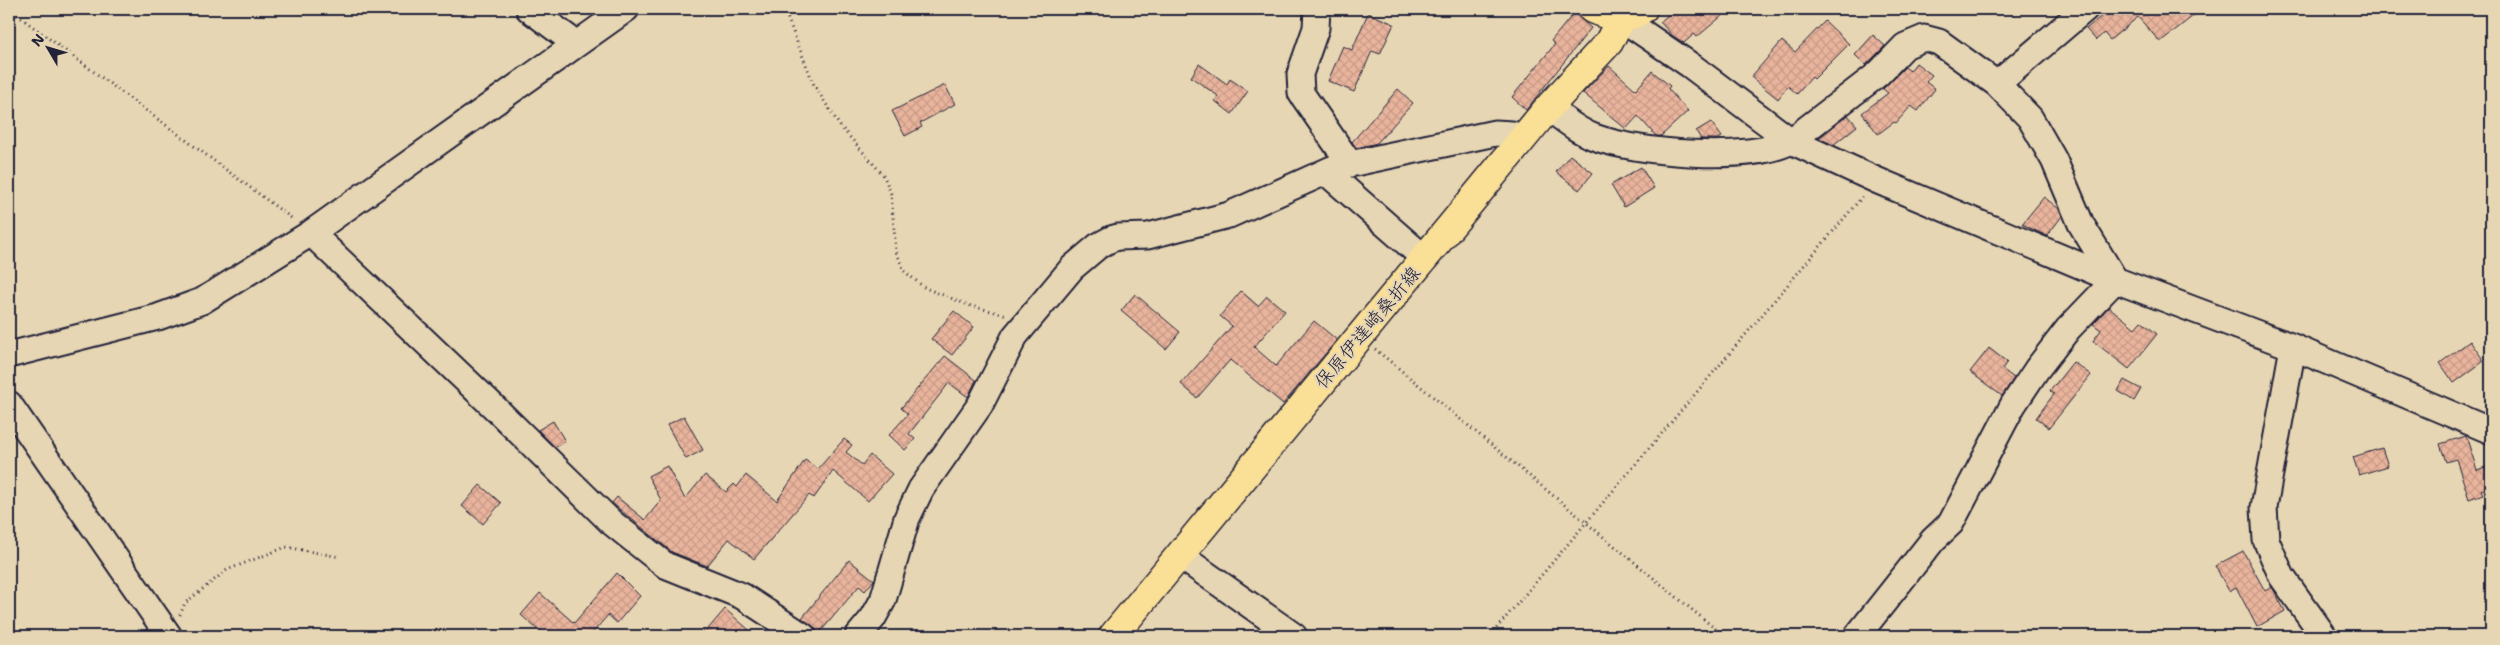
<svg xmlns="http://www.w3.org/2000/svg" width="2500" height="645" viewBox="0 0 2500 645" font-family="'Shantell Sans','Klee One',sans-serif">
<defs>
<pattern id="building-cross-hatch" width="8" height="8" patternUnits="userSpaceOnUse" patternTransform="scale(1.25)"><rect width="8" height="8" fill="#e9b49c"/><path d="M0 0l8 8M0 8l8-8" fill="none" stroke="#c89a87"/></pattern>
</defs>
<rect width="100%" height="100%" fill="#e7d6b3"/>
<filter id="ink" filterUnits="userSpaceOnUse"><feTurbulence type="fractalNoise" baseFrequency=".02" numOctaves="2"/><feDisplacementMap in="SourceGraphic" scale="10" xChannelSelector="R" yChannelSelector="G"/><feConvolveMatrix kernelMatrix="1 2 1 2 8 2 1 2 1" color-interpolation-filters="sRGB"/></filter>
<g filter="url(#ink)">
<path fill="url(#building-cross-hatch)" stroke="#22223b" d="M 1675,9 L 1730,9 L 1697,37 L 1694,34 L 1684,43 L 1673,36 L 1660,22 Z
M 2110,9 L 2202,9 L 2160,42 L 2138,17 L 2110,40 L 2104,33 L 2096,40 L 2086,29 Z
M 1368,13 L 1394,24 L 1380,54 L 1372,51 L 1354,92 L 1328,81 L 1343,46 L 1352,50 Z
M 1574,13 L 1591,28 L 1526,110 L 1512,97 L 1555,44 L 1551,41 Z
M 1825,21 L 1849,44 L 1814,79 L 1812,77 L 1797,94 L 1788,86 L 1778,99 L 1751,77 L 1782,41 L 1795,52 Z
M 1873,35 L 1885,46 L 1866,65 L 1855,55 Z
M 1916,63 L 1932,75 L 1926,82 L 1935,89 L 1918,111 L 1911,106 L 1896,123 L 1894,122 L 1878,134 L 1862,113 L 1888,93 L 1883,89 L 1905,67 L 1910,71 Z
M 1199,64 L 1227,84 L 1230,79 L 1248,91 L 1232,114 L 1215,101 L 1218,96 L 1191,77 Z
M 1609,66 L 1636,90 L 1652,71 L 1670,86 L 1668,89 L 1688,111 L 1661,136 L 1656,136 L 1638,116 L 1626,129 L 1583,93 Z
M 945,85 L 955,104 L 920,123 L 922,127 L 905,136 L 892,111 Z
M 1398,89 L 1413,103 L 1377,143 L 1356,148 L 1352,142 Z
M 1848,115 L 1857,126 L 1833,145 L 1819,138 Z
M 1711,122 L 1722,137 L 1718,139 L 1701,139 L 1696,131 Z
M 1570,155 L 1593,173 L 1579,190 L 1556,172 Z
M 1641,167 L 1654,188 L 1624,207 L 1611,185 Z
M 2044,197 L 2059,209 L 2062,216 L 2047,236 L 2022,224 Z
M 1241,291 L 1258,306 L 1267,296 L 1285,311 L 1254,347 L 1276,366 L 1314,321 L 1337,340 L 1283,404 L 1230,360 L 1197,398 L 1181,384 L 1232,326 L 1220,316 Z
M 1135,294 L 1180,332 L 1166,349 L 1121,311 Z
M 2109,307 L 2135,328 L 2141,321 L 2157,334 L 2129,369 L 2093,341 L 2101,330 L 2093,324 Z
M 954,311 L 974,327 L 952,355 L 931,339 Z
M 2470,341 L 2484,361 L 2454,383 L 2440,363 Z
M 1989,348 L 2007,362 L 2002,369 L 2014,378 L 2002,396 L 1970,372 Z
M 945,356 L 976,380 L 968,397 L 949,383 L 909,434 L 915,439 L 905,450 L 889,435 L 908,414 L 901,408 Z
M 2073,362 L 2091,375 L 2049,428 L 2036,418 L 2054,394 L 2050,391 Z
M 2124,380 L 2141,389 L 2134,401 L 2118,391 Z
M 684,416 L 703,450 L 686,459 L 667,425 Z
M 553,421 L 565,441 L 555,447 L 538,430 Z
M 2466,436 L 2477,470 L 2491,465 L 2491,487 L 2481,490 L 2483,494 L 2469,499 L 2456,459 L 2446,462 L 2440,444 Z
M 844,439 L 852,445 L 846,452 L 862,465 L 870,455 L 892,474 L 868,501 L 833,471 L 814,498 L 809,495 L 754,559 L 729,539 L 707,566 L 672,552 L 612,503 L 617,497 L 645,520 L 661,500 L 648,476 L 667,466 L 685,499 L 705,475 L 726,492 L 734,484 L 737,487 L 746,475 L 777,501 L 805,460 L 818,469 Z
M 2382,448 L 2388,466 L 2359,475 L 2353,457 Z
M 480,485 L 501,503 L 483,524 L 462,506 Z
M 2243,551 L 2265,591 L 2272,587 L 2285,611 L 2257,627 L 2236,587 L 2229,591 L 2215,566 Z
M 849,560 L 874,580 L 865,591 L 859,586 L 817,636 L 816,629 L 802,618 Z
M 617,573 L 640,596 L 617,623 L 608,615 L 590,636 L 545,636 L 521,615 L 540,593 L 574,623 Z
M 725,609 L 756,636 L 702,636 Z"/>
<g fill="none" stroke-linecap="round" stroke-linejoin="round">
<g stroke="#22223b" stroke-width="29">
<path id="minor" d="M 529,9 L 575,43
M 1317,9 L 1316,28 L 1300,74 L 1301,93 L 1350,164
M 1621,18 L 1690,65 L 1791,141 L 1876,180 L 2115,280 L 2293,347 L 2491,431
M 1997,84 L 2085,9
M 1548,108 C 1563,118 1577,131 1594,137 C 1637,153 1750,163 1791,141 L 1878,74 L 1905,46 L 1924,38 L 1939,42 L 1997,84 L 2030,118 L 2054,160 L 2081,224 L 2115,280 L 2068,329 L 2037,369 L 2013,405 L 1951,523 L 1933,540 L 1857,636
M 1326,172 L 1424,258
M 311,233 L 494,407 L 611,522 L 665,565 L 742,596 L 803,636
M 2293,347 L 2264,507 L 2266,540 L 2282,577 L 2324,636
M 9,355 L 158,317 L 202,301 L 311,233 L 626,9
M 9,404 L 169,636
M 1179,555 L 1294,636
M 858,636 L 873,618 L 883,600 L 907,518 L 921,489 L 980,405 L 1015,336 L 1072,268 L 1098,246 L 1111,239 L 1118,237 L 1148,236 L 1229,215 L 1332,169 L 1350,164 L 1495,133 L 1512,134 L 1523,139"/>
</g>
<g stroke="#22223b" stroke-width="31">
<path id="major" d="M 1592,9 C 1611,17 1625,22 1643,9
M 1113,636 L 1548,108 L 1609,42 L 1621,18"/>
</g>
<path stroke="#22223b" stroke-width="3" stroke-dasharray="1 4" stroke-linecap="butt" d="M 9,9 L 294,220
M 784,9 L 814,85 L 840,126 L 884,176 L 891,194 L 896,251 L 904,271 L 925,288 L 971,306 L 1007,315
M 1375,349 L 1724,636
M 180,615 L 185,603 L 227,570 L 286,547 L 340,557
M 1490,636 L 1863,196"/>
<use href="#minor" stroke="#e7d6b3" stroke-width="25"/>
<use href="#major" stroke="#fadf96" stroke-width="28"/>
</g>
</g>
<g text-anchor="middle" stroke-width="4.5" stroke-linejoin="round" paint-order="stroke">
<g font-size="19" fill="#22223b" stroke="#e7d6b3">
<text transform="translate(1367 327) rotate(-50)" y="7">保原伊達崎桑折線</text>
</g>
</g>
<rect width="2500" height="645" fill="none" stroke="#e7d6b3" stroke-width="30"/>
<rect x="15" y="15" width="2470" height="615" fill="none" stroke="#22223b" stroke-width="2" filter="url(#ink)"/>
<g transform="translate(48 48) rotate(308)" stroke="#e7d6b3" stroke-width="4" paint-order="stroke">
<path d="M0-4L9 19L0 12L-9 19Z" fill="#22223b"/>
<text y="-8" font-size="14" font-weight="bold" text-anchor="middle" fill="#22223b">N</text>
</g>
</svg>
